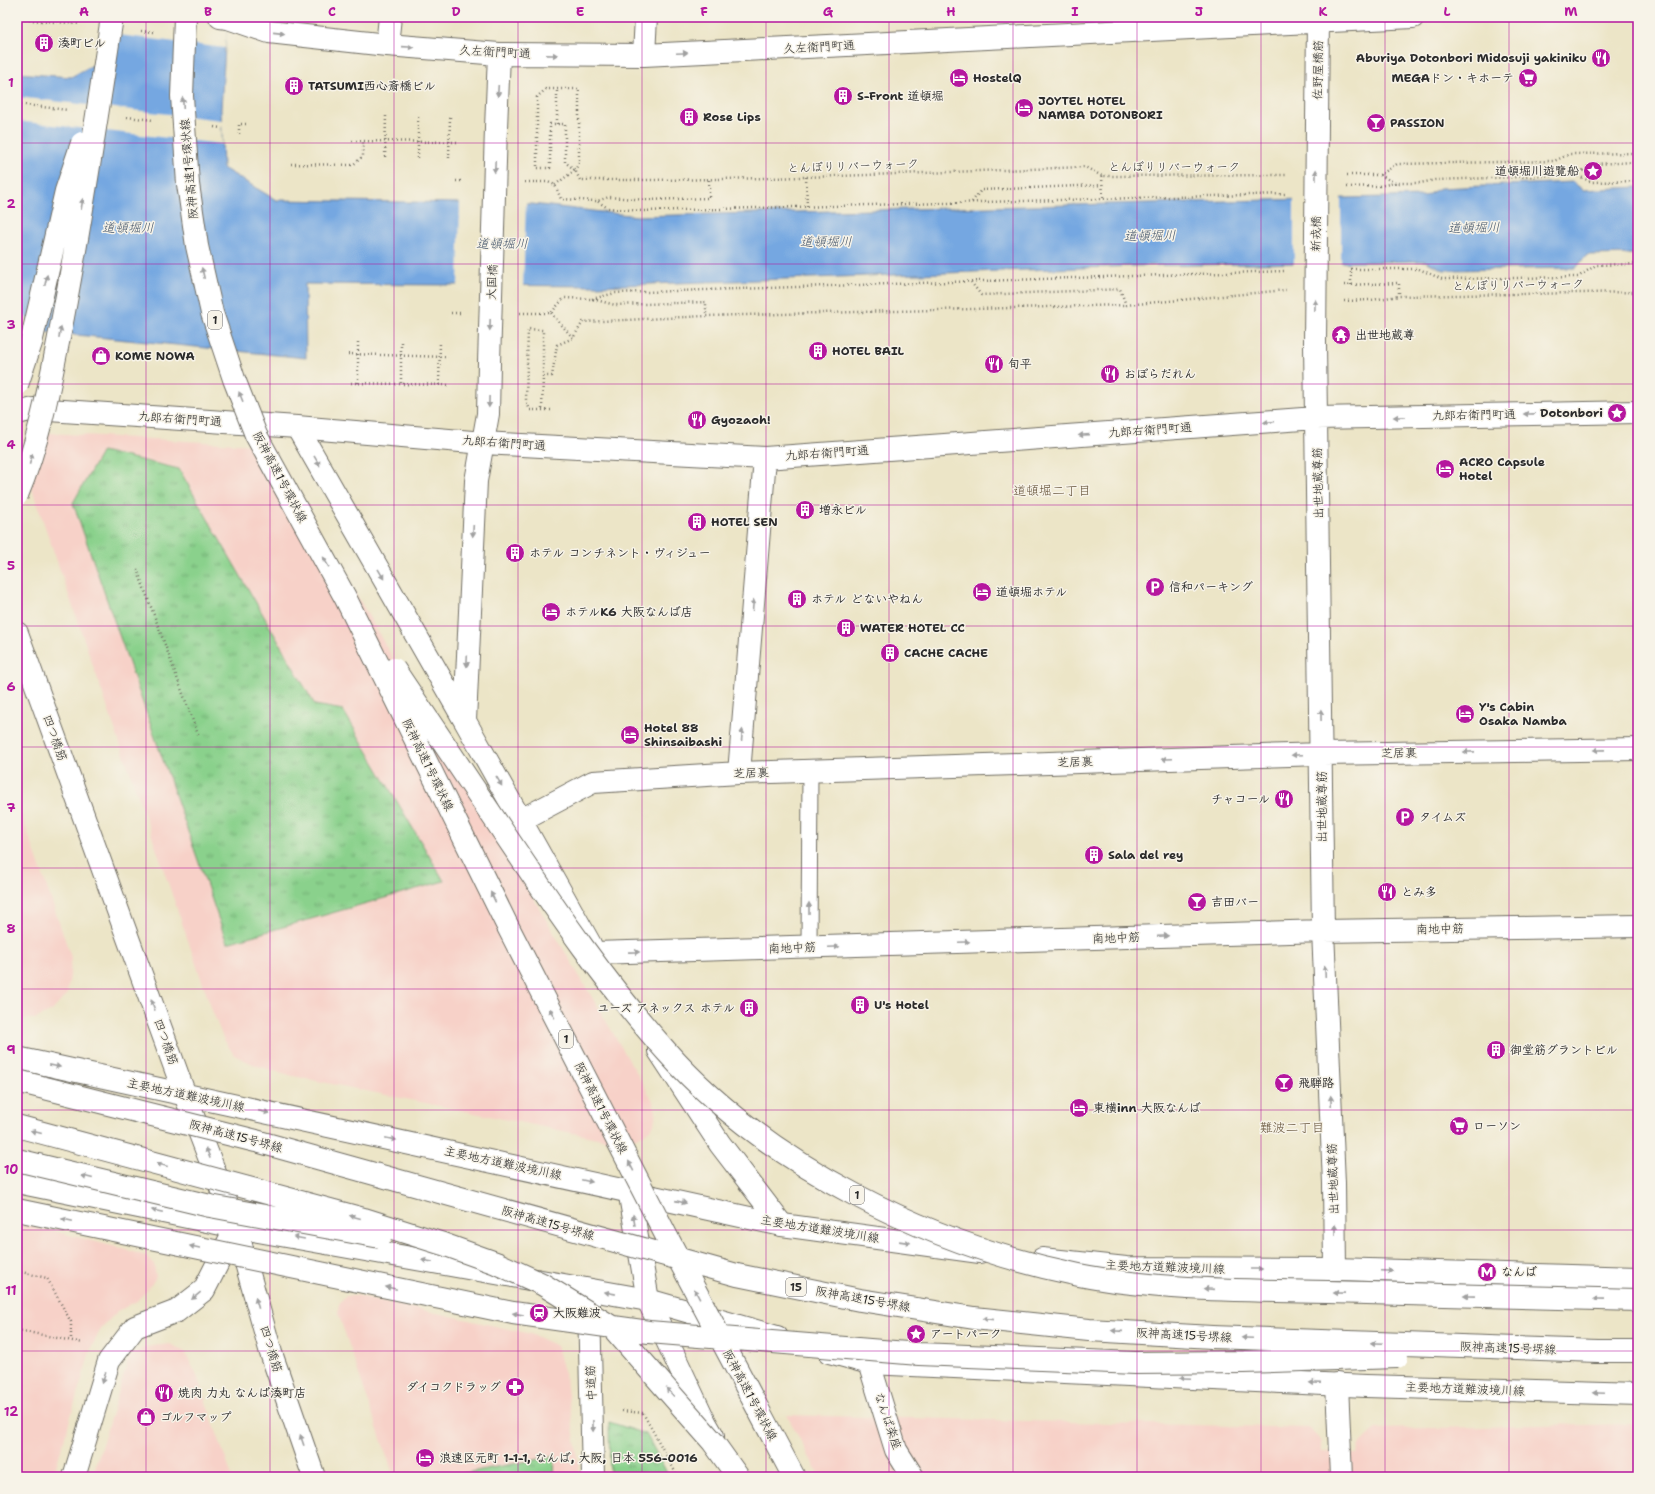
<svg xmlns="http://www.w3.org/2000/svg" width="1655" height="1494" viewBox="0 0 1655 1494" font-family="'Shantell Sans','Klee One',sans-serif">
<defs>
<pattern id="grass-tufts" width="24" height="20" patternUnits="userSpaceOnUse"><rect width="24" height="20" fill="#8ad18c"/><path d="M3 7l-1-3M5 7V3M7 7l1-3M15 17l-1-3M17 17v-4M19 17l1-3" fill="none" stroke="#71aa73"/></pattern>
</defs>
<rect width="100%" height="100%" fill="#f7f3e8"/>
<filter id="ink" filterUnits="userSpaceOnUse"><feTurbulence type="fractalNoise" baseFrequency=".025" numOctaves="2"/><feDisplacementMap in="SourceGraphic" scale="8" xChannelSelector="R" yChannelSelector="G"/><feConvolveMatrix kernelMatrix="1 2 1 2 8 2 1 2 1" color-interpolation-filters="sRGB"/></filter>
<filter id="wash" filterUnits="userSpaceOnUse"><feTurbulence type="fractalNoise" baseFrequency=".012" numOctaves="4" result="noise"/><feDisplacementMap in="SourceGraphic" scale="16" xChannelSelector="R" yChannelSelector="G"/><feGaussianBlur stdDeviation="0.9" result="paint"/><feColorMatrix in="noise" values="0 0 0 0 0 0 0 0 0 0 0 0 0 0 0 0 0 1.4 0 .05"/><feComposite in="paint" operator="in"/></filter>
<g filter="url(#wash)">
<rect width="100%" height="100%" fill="#ece5c7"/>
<path fill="#f7d1c8" d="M 32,432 L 271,446 L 441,742 L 652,1099 L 656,1111 L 654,1124 L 645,1134 L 632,1140 L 612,1141 L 293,1076 L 257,1066 L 234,1055 L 223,1038 L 212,1010 L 21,457 L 21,445 Z
M 17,801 L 71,957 L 70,976 L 67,994 L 52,1011 L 35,1019 L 17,1019 Z
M 17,1222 L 120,1248 L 146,1256 L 154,1264 L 156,1277 L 149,1288 L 137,1301 L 118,1311 L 102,1327 L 91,1348 L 53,1477 L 17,1477 Z
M 355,1295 L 531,1334 L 557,1346 L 565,1375 L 579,1466 L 579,1477 L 394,1477 L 338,1313 L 339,1304 L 345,1296 Z
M 170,1344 L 185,1352 L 197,1376 L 232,1477 L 92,1477 L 129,1358 L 144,1347 Z
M 787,1415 L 1309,1428 L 1320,1440 L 1322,1452 L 1357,1454 L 1359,1445 L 1376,1429 L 1638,1424 L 1638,1477 L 820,1477 Z"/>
<path fill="url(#grass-tufts)" stroke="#5a7e5c" d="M 102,451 L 179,469 L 315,705 L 343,710 L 444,881 L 227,943 L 73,503 Z
M 609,1422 L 646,1434 L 665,1469 L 668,1477 L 610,1477 Z
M 555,1456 L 554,1477 L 444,1477 Z"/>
<path fill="#75a7e1" stroke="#506986" d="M 106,17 L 227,17 L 221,109 L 223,168 L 276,200 L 532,204 L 637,216 L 1425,196 L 1440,188 L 1573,182 L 1583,190 L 1638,187 L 1638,254 L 1587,255 L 1576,268 L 1444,270 L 1425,261 L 1134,266 L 597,286 L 305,284 L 306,358 L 17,329 L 17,73 L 71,77 L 100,61 Z"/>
<path fill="#ece5c7" d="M 104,17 L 228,17 L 225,48 L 102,33 Z
M 17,97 L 221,120 L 222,144 L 17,121 Z
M 1341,196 L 1341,265 L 1294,265 L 1294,197 Z
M 460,201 L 526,202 L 523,288 L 458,288 Z
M 17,307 L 38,331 L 17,330 Z"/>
</g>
<g filter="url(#ink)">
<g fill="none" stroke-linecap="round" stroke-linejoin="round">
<g stroke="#6f6c62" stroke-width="17">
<path id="lane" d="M 809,947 L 810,771"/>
</g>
<g stroke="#6f6c62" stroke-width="24">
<path id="street" d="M 220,17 L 228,18 L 269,32 L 387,45 L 499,54 L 644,55 L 1413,17
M 387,45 L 390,17
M 644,55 L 646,17
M 1317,123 L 1318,17
M 496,128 L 499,54
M 1315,344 L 1323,931 L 1334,1183 L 1335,1269
M 489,363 L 488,414 L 476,481 L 465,721 L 590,944
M 297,427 L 465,721
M 484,443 L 765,458 L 1316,418 L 1638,412
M 739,773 L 765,458
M 521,820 L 593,782 L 739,773 L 1322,754 L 1638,749
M 595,953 L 1323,931 L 1638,926
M 659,1051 L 720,1144 L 782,1225
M 589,1304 L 593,1477
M 869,1363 L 896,1450 L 913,1477
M 1337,1384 L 1341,1477
M 74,1477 L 109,1361 L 135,1327 L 177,1311 L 204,1290 L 231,1237"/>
</g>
<g stroke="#6f6c62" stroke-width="24">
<path id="secondary" d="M 17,413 L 34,409 L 297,427 L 484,443
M 629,1190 L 648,1300 L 705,1422 L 713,1436"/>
</g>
<g stroke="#6f6c62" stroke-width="24">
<path id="primary" d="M 17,633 L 185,1095 L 236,1227 L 271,1353 L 314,1477
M 17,1058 L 782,1225 L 980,1252
M 17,1182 L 236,1227 L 648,1300 L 777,1337
M 1042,1259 L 1126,1268 L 1335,1269 L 1638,1278
M 829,1352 L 869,1363 L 1366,1386 L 1638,1394"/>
</g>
<g stroke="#6f6c62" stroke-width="24">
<path id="highway" d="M 1598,1351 L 1638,1351"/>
</g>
<path stroke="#6f6c62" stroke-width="2.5" stroke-dasharray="1 3" stroke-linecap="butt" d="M 17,19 L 80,24
M 141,31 L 154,32
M 17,104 L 68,110
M 127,117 L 153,120
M 418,117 L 418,158
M 557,124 L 557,89
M 214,127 L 221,128
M 239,134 L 239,124 L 247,124
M 352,141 L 459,142
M 385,157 L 386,116
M 449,158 L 450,117
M 291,164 L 353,165 L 363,156 L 363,141
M 1347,175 L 1380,175 L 1397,164 L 1554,161 L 1570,154 L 1638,153
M 1380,175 L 1395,183
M 1576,175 L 1593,164 L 1638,162
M 1102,176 L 1103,198
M 806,177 L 807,207
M 709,180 L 709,198 L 647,200 L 609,197 L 597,201 L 608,208 L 642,211 L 1287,194
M 456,181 L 464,181
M 525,182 L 548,182 L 555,185 L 561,199 L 597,201
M 555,185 L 575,170 L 579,163 L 579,89 L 546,89 L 537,97 L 537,168 L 550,168 L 550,124 L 565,124 L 565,162 L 575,170 L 580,180 C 748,181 916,173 1085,167 L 1102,176 L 1286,175
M 1347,187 L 1379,186 L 1395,183 L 1420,183 L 1435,180 L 1576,175 L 1592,182 L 1638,181
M 972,202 L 981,190 L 1102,185
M 971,282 L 981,295 L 1120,289 L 1126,305
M 1344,285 L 1399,283 L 1399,296
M 1351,285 L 1351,269 L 1419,269 L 1442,279 L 1578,277 L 1596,265 L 1638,264
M 592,299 L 615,293 L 1286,271
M 1344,301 L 1371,300 L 1399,296 L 1638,292
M 451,313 L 461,313
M 520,313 L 551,313 L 564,298 L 592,299 L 615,305 L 706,302 L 706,316
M 551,313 L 573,338
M 358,342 L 358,383
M 401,342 L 401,384
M 348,354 L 448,357
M 351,383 L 448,385
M 439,385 L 440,342
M 542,409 L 543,376
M 551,410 L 530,410 L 526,400 L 528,329 L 543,330 L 543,376 L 552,376 L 557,345 L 573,338 L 583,322 L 706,316 L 1126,305 L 1286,290
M 137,569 L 199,737
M 17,1271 L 47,1278 L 71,1322 L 71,1340
M 17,1330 L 83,1343
M 622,1411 L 643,1413
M 643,1413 L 678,1477"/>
<use href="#lane" stroke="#fff" stroke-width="15"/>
<use href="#street" stroke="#fff" stroke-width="22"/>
<use href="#secondary" stroke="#fff" stroke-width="22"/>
<use href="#primary" stroke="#fff" stroke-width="22"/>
<use href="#highway" stroke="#fff" stroke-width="22"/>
<g stroke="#6f6c62" stroke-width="24" stroke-linecap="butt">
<path id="street-bridge" d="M 1315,344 L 1317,123
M 489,363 L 496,128"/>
</g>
<g stroke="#6f6c62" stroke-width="24" stroke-linecap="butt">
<path id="highway-bridge" d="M 185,17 L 182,96 L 188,184 L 197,246 L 212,313 L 234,379 L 256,435 L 345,597 L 506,923 L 667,1237 L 794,1477
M 17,385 L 31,343 L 66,191 L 82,143
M 17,495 C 41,438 51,377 63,317 C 82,217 97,117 112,17
M 394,669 C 432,726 470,782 508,839 C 557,912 607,985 666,1051 C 767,1165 930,1245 1079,1275 C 1160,1291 1245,1290 1328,1292 C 1431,1295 1535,1297 1638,1300
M 17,1081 L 256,1141 L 737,1275 L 860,1300 L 974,1318 L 1089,1330 L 1212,1337 L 1598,1351
M 17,1126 L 364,1219 L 443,1244 L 496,1263 L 542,1284 L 612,1327 L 713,1442 L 738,1477
M 17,1160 L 210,1206 L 380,1237
M 17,1210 L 513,1313 L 649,1332 L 919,1354 L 1135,1363 L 1244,1362 L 1397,1357"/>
</g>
<use href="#street-bridge" stroke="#fff" stroke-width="22"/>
<use href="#highway-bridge" stroke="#fff" stroke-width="22"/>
</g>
<defs><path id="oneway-solid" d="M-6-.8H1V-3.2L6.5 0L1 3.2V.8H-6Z"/></defs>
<g fill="#a0a0a0">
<use href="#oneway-solid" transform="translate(279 33) rotate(6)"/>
<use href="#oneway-solid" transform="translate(408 47) rotate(4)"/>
<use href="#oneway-solid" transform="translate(682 53) rotate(-3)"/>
<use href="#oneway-solid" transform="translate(552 55) rotate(1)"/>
<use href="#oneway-solid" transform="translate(498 91) rotate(93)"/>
<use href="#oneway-solid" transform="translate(183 103) rotate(-93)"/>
<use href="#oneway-solid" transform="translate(495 167) rotate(92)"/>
<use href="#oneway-solid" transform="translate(1316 175) rotate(-89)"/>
<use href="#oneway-solid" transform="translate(82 204) rotate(-81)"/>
<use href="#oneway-solid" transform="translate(203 273) rotate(-103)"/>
<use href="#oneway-solid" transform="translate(46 280) rotate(-78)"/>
<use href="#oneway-solid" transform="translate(1315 305) rotate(-89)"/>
<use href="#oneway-solid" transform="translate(490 325) rotate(92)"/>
<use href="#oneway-solid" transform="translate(60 332) rotate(-79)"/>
<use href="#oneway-solid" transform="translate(241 397) rotate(-112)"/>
<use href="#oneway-solid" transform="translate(489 402) rotate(91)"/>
<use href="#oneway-solid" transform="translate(1529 414) rotate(179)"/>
<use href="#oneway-solid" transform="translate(1399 417) rotate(179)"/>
<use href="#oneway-solid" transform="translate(1269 422) rotate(176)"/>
<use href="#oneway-solid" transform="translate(1084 435) rotate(176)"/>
<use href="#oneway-solid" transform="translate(31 459) rotate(-75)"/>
<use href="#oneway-solid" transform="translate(317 461) rotate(60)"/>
<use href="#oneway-solid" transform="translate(473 531) rotate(93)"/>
<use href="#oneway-solid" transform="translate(326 562) rotate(-119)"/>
<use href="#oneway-solid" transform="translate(381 574) rotate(60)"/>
<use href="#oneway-solid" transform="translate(753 605) rotate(-85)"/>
<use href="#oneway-solid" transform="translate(467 661) rotate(93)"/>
<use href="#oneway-solid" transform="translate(1321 715) rotate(-91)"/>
<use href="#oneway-solid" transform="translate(742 735) rotate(-85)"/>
<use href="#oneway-solid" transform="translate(1599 750) rotate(179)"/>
<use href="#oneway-solid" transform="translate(1469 752) rotate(179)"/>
<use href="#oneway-solid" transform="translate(1297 755) rotate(178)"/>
<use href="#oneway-solid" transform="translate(1167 759) rotate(178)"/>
<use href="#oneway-solid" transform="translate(499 781) rotate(60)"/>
<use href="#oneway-solid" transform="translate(493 897) rotate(-116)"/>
<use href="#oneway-solid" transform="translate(809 908) rotate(-90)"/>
<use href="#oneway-solid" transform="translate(1163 936) rotate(-2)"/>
<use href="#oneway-solid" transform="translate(964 942) rotate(-2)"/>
<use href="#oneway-solid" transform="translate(834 947) rotate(-2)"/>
<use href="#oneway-solid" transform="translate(634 952) rotate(-1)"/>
<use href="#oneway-solid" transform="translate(1325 971) rotate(-93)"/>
<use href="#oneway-solid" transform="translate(153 1005) rotate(-110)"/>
<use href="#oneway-solid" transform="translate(552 1013) rotate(-117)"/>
<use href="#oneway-solid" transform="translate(55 1066) rotate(11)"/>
<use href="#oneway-solid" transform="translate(1331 1101) rotate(-93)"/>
<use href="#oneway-solid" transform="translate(264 1112) rotate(12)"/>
<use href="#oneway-solid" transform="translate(36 1132) rotate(-165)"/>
<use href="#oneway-solid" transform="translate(391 1139) rotate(12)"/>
<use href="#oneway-solid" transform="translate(208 1153) rotate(-111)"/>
<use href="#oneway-solid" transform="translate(162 1165) rotate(-165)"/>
<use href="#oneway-solid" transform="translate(631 1166) rotate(-117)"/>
<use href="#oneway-solid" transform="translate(87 1177) rotate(-166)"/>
<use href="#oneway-solid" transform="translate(587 1181) rotate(12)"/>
<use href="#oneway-solid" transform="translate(681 1202) rotate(13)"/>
<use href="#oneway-solid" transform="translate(157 1211) rotate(-168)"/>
<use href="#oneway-solid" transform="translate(355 1217) rotate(-165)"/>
<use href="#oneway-solid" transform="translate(67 1220) rotate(-168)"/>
<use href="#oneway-solid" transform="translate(634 1220) rotate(-100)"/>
<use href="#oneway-solid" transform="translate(1335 1230) rotate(-90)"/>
<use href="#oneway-solid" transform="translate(299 1238) rotate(-170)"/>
<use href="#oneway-solid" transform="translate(905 1242) rotate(8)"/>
<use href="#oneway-solid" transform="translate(195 1247) rotate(-168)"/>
<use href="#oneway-solid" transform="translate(427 1261) rotate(-170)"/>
<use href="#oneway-solid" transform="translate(1257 1269)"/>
<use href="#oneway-solid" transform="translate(1387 1271) rotate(2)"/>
<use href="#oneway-solid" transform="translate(391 1288) rotate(-168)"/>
<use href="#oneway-solid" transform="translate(1209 1289) rotate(-176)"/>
<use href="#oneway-solid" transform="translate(610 1293) rotate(-169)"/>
<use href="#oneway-solid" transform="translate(1339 1293) rotate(-179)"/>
<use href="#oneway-solid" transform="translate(697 1294) rotate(-118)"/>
<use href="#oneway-solid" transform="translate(196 1296) rotate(141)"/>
<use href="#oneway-solid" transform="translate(1469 1296) rotate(-179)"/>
<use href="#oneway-solid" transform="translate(1599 1299) rotate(-179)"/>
<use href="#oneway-solid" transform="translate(257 1303) rotate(-106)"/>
<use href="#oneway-solid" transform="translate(518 1314) rotate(-171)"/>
<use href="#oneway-solid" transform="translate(988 1319) rotate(-174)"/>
<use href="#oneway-solid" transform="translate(1117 1331) rotate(-176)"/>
<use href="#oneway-solid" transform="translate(1247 1338) rotate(-178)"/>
<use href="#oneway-solid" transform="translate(1377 1343) rotate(-178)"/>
<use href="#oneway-solid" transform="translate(104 1378) rotate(107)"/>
<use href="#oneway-solid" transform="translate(1185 1378) rotate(-177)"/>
<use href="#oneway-solid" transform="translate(1315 1383) rotate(-177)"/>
<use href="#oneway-solid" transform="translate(670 1392) rotate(-132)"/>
<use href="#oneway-solid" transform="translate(1599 1393) rotate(-178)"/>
<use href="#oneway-solid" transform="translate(593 1426) rotate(89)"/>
<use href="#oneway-solid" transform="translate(302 1440) rotate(-109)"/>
</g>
</g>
<path fill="none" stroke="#b5179e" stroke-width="1" stroke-opacity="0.55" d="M 146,17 L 146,1477M 270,17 L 270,1477M 394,17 L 394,1477M 518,17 L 518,1477M 642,17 L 642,1477M 766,17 L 766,1477M 889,17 L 889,1477M 1013,17 L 1013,1477M 1137,17 L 1137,1477M 1261,17 L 1261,1477M 1385,17 L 1385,1477M 1509,17 L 1509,1477M 17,143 L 1638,143M 17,264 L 1638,264M 17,384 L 1638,384M 17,505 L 1638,505M 17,626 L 1638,626M 17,747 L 1638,747M 17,868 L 1638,868M 17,989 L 1638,989M 17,1110 L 1638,1110M 17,1230 L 1638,1230M 17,1351 L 1638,1351"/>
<defs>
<g id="building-disc" transform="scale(1)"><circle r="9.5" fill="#b5179e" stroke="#f7f3e8"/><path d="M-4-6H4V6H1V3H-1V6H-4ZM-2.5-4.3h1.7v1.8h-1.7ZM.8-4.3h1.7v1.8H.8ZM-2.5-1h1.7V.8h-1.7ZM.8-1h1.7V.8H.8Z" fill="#fff"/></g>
<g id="restaurant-disc" transform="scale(1)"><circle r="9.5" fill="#b5179e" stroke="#f7f3e8"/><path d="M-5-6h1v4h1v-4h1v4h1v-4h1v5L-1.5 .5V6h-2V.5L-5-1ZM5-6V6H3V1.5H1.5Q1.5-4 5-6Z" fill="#fff"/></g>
<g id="hotel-disc" transform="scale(1)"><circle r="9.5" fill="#b5179e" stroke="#f7f3e8"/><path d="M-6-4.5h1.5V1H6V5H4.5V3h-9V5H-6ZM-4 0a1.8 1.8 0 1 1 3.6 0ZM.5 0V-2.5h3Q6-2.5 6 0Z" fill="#fff"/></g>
<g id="supermarket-disc" transform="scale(1)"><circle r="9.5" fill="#b5179e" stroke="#f7f3e8"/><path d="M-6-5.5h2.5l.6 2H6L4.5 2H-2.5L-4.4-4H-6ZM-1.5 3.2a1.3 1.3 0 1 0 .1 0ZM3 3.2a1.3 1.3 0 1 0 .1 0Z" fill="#fff"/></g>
<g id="bar-disc" transform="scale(1)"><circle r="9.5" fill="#b5179e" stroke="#f7f3e8"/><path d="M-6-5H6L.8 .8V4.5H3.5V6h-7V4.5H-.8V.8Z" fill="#fff"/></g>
<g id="sight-disc" transform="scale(1)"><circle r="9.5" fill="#b5179e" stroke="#f7f3e8"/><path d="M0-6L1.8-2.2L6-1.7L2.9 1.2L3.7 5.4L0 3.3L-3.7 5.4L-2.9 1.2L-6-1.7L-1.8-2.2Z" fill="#fff"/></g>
<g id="temple-disc" transform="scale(1)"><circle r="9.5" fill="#b5179e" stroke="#f7f3e8"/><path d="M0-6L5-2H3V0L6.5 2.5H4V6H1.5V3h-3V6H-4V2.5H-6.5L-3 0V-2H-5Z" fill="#fff"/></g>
<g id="shop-disc" transform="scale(1)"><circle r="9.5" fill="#b5179e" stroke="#f7f3e8"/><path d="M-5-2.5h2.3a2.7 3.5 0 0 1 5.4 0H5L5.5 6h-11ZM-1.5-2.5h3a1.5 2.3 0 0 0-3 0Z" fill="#fff"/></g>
<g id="parking-disc" transform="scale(1)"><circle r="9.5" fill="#b5179e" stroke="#f7f3e8"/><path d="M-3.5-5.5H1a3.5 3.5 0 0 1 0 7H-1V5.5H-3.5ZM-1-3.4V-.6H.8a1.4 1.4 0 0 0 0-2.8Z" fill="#fff"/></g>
<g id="metro-disc" transform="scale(1)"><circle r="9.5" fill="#b5179e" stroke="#f7f3e8"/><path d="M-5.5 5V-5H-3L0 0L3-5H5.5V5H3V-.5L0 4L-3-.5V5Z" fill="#fff"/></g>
<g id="station-disc" transform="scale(1)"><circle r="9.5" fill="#b5179e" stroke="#f7f3e8"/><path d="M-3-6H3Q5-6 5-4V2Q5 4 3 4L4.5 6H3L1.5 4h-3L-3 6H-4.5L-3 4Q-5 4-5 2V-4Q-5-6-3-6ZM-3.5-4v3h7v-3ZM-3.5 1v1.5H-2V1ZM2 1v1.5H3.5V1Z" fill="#fff"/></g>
<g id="pharmacy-disc" transform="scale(1)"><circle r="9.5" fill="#b5179e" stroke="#f7f3e8"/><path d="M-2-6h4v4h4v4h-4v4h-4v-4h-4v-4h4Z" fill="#fff"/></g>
</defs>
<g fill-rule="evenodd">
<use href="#building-disc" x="44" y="43"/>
<use href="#restaurant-disc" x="1601" y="58"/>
<use href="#hotel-disc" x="959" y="78"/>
<use href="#supermarket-disc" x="1528" y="78"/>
<use href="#building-disc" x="294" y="86"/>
<use href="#building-disc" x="843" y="96"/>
<use href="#hotel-disc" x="1024" y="108"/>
<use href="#building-disc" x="689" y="117"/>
<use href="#bar-disc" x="1376" y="123"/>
<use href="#sight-disc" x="1593" y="171"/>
<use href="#temple-disc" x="1341" y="335"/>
<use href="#building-disc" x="818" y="351"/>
<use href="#shop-disc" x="101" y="356"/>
<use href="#restaurant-disc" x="994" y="364"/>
<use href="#restaurant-disc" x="1110" y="374"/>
<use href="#sight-disc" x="1617" y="413"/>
<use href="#restaurant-disc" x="697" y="420"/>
<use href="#hotel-disc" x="1445" y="469"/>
<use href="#building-disc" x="805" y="510"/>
<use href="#building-disc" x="697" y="522"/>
<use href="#building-disc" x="515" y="553"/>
<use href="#parking-disc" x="1155" y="587"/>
<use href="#hotel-disc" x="982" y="592"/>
<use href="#building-disc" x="797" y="599"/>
<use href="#hotel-disc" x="551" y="612"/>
<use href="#building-disc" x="846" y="628"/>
<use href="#building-disc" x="890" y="653"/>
<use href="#hotel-disc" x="1465" y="714"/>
<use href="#hotel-disc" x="630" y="735"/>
<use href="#restaurant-disc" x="1284" y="799"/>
<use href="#parking-disc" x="1405" y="817"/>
<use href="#building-disc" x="1094" y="855"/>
<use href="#restaurant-disc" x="1387" y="892"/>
<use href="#bar-disc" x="1197" y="902"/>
<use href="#building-disc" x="860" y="1005"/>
<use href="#building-disc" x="749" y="1008"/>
<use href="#building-disc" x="1496" y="1050"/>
<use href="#bar-disc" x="1284" y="1083"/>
<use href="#hotel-disc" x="1079" y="1108"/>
<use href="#supermarket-disc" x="1459" y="1126"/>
<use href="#metro-disc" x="1487" y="1272"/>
<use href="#station-disc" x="539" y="1313"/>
<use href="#sight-disc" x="916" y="1334"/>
<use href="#pharmacy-disc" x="515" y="1387"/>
<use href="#restaurant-disc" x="164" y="1393"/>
<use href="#shop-disc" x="146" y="1417"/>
<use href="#hotel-disc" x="425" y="1458"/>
</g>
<g text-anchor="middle" stroke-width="3" stroke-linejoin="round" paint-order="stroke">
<g fill="#f7f3e8" stroke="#686764" stroke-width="1">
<rect x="208" y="311" width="14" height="18" rx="3"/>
<rect x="559" y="1030" width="14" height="18" rx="3"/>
<rect x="850" y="1186" width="14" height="18" rx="3"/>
<rect x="786" y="1278" width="20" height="18" rx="3"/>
</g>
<g font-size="11" font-weight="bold" fill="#2b2b2b">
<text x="215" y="324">1</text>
<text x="566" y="1043">1</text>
<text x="857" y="1199">1</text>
<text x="796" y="1291">15</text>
</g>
<g font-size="12" font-weight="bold" fill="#2b2b2b" stroke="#f7f3e8" text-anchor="start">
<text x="58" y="47">湊町ビル</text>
<text x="1587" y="62" text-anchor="end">Aburiya Dotonbori Midosuji yakiniku</text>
<text x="973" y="82">HostelQ</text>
<text x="1514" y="82" text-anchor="end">MEGAドン・キホーテ</text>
<text x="308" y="90">TATSUMI西心斎橋ビル</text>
<text x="857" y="100">S-Front 道頓堀</text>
<text x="1038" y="105">JOYTEL HOTEL<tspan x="1038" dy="14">NAMBA DOTONBORI</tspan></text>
<text x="703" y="121">Rose Lips</text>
<text x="1390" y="127">PASSION</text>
<text x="1579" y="175" text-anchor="end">道頓堀川遊覽船</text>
<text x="1355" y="339">出世地蔵尊</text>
<text x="832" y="355">HOTEL BAIL</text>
<text x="115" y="360">KOME NOWA</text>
<text x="1008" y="368">旬平</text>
<text x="1124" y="378">おぼらだれん</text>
<text x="1603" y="417" text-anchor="end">Dotonbori</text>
<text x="711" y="424">Gyozaoh!</text>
<text x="1459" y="466">ACRO Capsule<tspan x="1459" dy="14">Hotel</tspan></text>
<text x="819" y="514">増永ビル</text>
<text x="711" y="526">HOTEL SEN</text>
<text x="529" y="557">ホテル コンチネント・ヴィジュー</text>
<text x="1169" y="591">信和パーキング</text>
<text x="996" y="596">道頓堀ホテル</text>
<text x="811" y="603">ホテル どないやねん</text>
<text x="565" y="616">ホテルK6 大阪なんば店</text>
<text x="860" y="632">WATER HOTEL CC</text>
<text x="904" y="657">CACHE CACHE</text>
<text x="1479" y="711">Y's Cabin<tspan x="1479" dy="14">Osaka Namba</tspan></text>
<text x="644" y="732">Hotel 88<tspan x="644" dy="14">Shinsaibashi</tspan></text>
<text x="1270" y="803" text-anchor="end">チャコール</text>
<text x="1419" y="821">タイムズ</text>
<text x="1108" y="859">Sala del rey</text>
<text x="1401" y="896">とみ多</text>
<text x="1211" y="906">吉田バー</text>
<text x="874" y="1009">U's Hotel</text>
<text x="735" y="1012" text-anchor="end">ユーズ アネックス ホテル</text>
<text x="1510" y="1054">御堂筋グラントビル</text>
<text x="1298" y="1087">飛騨路</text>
<text x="1093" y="1112">東横inn 大阪なんば</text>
<text x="1473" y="1130">ローソン</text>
<text x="1501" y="1276">なんば</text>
<text x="553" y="1317">大阪難波</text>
<text x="930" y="1338">アートパーク</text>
<text x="501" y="1391" text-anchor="end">ダイコクドラッグ</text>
<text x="178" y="1397">焼肉 力丸 なんば湊町店</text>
<text x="160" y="1421">ゴルフマップ</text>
<text x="439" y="1462">浪速区元町 1-1-1, なんば, 大阪, 日本 556-0016</text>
</g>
<g font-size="12" fill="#2b2b2b" stroke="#f7f3e8">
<text transform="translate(819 47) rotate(-3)" y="4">久左衛門町通</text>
<text transform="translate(495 52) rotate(3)" y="4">久左衛門町通</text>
<text transform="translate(1318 70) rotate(-89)" y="4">佐野屋橋筋</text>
<text transform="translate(853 166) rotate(-2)" y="4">とんぼりリバーウォーク</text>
<text x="1174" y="171">とんぼりリバーウォーク</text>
<text transform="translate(189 169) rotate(-95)" y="4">阪神高速1号環状線</text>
<text transform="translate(1316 234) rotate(-89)" y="4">新戎橋</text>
<text transform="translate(492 282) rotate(-88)" y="4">大国橋</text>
<text transform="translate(1518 285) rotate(-1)" y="4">とんぼりリバーウォーク</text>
<text transform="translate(1474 415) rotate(-1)" y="4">九郎右衛門町通</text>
<text transform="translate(180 419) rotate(4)" y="4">九郎右衛門町通</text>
<text transform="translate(1150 430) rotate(-4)" y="4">九郎右衛門町通</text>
<text transform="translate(504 443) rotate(4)" y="4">九郎右衛門町通</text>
<text transform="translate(827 453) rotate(-4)" y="4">九郎右衛門町通</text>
<text transform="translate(280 477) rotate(62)" y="4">阪神高速1号環状線</text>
<text transform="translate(1318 483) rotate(-91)" y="4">出世地蔵尊筋</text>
<text transform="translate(55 738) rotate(70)" y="4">四つ橋筋</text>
<text transform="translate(1399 753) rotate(-1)" y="4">芝居裏</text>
<text transform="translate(1075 762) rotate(-2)" y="4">芝居裏</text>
<text transform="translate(428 765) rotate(64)" y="4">阪神高速1号環状線</text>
<text transform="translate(751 773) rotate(-2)" y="4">芝居裏</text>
<text transform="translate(1322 807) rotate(-90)" y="4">出世地蔵尊筋</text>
<text transform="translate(1440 929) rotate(-1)" y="4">南地中筋</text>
<text transform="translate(1116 938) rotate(-2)" y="4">南地中筋</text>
<text transform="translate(792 948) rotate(-2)" y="4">南地中筋</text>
<text transform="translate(166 1042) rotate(70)" y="4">四つ橋筋</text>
<text transform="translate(186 1095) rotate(12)" y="4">主要地方道難波境川線</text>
<text transform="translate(601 1108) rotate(63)" y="4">阪神高速1号環状線</text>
<text transform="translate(236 1136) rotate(15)" y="4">阪神高速15号堺線</text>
<text transform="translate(503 1163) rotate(12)" y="4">主要地方道難波境川線</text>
<text transform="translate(1333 1179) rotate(-92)" y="4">出世地蔵尊筋</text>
<text transform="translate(548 1223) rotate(16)" y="4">阪神高速15号堺線</text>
<text transform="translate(820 1229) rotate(9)" y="4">主要地方道難波境川線</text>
<text transform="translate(1165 1267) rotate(2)" y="4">主要地方道難波境川線</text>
<text transform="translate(863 1299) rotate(10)" y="4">阪神高速15号堺線</text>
<text transform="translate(1184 1335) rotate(3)" y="4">阪神高速15号堺線</text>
<text transform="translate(1508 1348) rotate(2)" y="4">阪神高速15号堺線</text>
<text transform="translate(271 1349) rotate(73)" y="4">四つ橋筋</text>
<text transform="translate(591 1383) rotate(-92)" y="4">中道筋</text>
<text transform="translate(1465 1389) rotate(2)" y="4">主要地方道難波境川線</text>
<text transform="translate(750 1395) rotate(62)" y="4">阪神高速1号環状線</text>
<text transform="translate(888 1421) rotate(71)" y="4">なんば楽座</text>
</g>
<g font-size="13" font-style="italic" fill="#45566b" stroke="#f7f3e8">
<text x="128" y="232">道頓堀川</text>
<text transform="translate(1474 227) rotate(-1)" y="5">道頓堀川</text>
<text transform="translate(1150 235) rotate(-1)" y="5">道頓堀川</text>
<text x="826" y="246">道頓堀川</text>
<text x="502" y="248">道頓堀川</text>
</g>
<g font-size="13" fill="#69573f" stroke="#f7f3e8">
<text x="1052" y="495">道頓堀二丁目</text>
<text x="1292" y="1132">難波二丁目</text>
</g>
</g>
<rect width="1655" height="1494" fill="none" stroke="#f7f3e8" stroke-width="44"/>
<rect x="22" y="22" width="1611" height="1450" fill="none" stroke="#b5179e" stroke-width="1.5"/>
<g font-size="13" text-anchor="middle" font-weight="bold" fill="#b5179e">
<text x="84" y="16">A</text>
<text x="208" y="16">B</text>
<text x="332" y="16">C</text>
<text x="456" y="16">D</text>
<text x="580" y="16">E</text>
<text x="704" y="16">F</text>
<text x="828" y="16">G</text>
<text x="951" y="16">H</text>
<text x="1075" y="16">I</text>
<text x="1199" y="16">J</text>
<text x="1323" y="16">K</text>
<text x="1447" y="16">L</text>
<text x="1571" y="16">M</text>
<text x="11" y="87">1</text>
<text x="11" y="208">2</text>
<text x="11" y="329">3</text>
<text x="11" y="449">4</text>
<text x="11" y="570">5</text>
<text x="11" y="691">6</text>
<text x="11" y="812">7</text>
<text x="11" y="933">8</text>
<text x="11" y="1054">9</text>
<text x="11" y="1174">10</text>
<text x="11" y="1295">11</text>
<text x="11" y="1416">12</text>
</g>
</svg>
